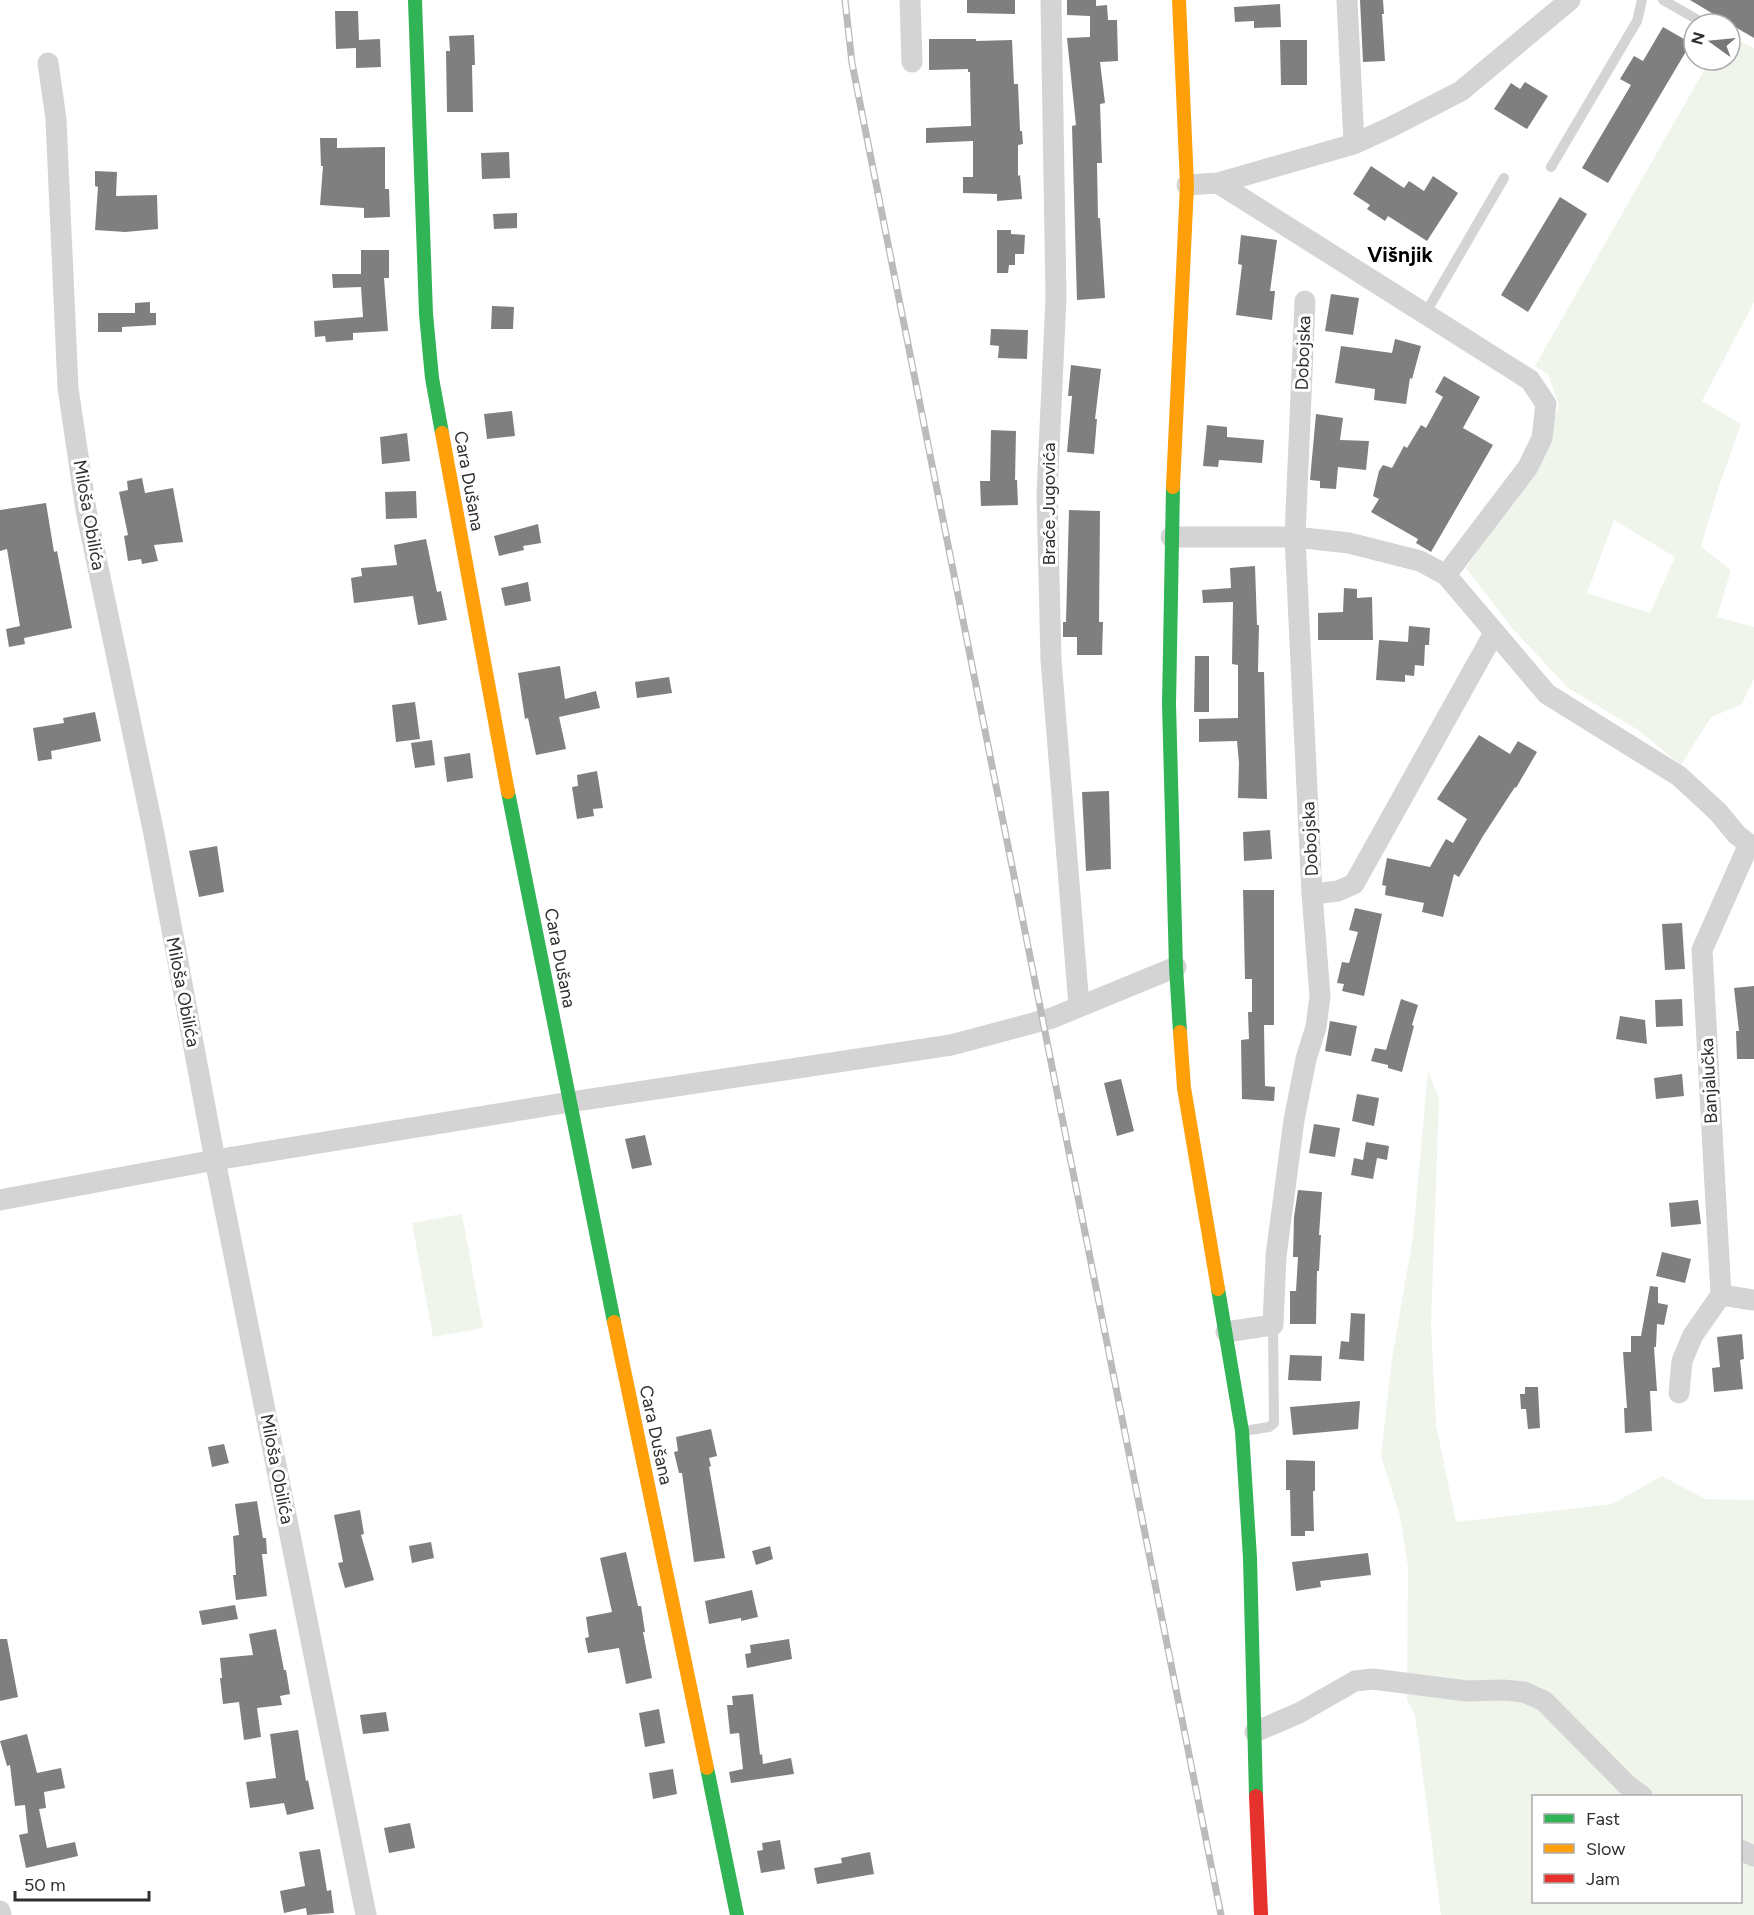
<svg xmlns="http://www.w3.org/2000/svg" width="1754" height="1915" viewBox="0 0 1754 1915" font-family="Figtree,sans-serif">
<rect width="100%" height="100%" fill="#fff"/>
<path fill="#f0f5ec" fill-rule="evenodd" d="M 1730,37 L 1754,48 L 1754,302 L 1702,401 L 1741,424 L 1717,492 L 1701,547 L 1731,570 L 1717,617 L 1754,627 L 1754,679 L 1741,705 L 1711,717 L 1681,765 L 1638,730 L 1568,688 L 1512,628 L 1466,568 L 1537,465 L 1559,406 L 1548,374 L 1535,366 L 1710,60 L 1730,60 ZM 1614,520 L 1675,557 L 1650,613 L 1587,593 Z
M 1428,1071 L 1439,1098 L 1431,1323 L 1436,1425 L 1456,1522 L 1612,1504 L 1662,1476 L 1705,1499 L 1754,1500 L 1754,1915 L 1441,1915 L 1415,1715 L 1407,1700 L 1408,1566 L 1399,1513 L 1381,1456 L 1392,1359 L 1413,1236 ZM 1534,1796 L 1740,1796 L 1740,1902 L 1534,1902 Z
M 462,1214 L 483,1328 L 433,1337 L 412,1223 Z"/>
<path fill="#7f7f7f" d="M 967,0 L 1015,0 L 1015,14 L 967,13 Z
M 1067,0 L 1096,0 L 1096,6 L 1107,5 L 1108,20 L 1117,20 L 1118,61 L 1100,62 L 1105,103 L 1100,104 L 1102,163 L 1097,163 L 1098,218 L 1100,218 L 1105,298 L 1077,300 L 1072,126 L 1076,125 L 1067,38 L 1090,37 L 1090,16 L 1067,15 Z
M 1360,0 L 1383,0 L 1384,14 L 1382,14 L 1385,61 L 1363,62 Z
M 1690,0 L 1754,0 L 1754,38 L 1730,24 Z
M 1280,4 L 1281,27 L 1254,28 L 1254,21 L 1235,22 L 1234,7 Z
M 335,11 L 358,11 L 359,40 L 380,39 L 381,67 L 356,68 L 356,48 L 336,49 Z
M 1663,27 L 1691,43 L 1608,183 L 1582,168 L 1631,85 L 1620,79 L 1634,56 L 1643,61 Z
M 474,35 L 475,65 L 472,65 L 473,112 L 447,112 L 446,51 L 450,51 L 449,36 Z
M 929,39 L 976,39 L 976,41 L 1012,40 L 1014,84 L 1018,84 L 1020,131 L 1022,131 L 1023,144 L 1018,145 L 1018,176 L 1020,175 L 1022,199 L 997,201 L 997,194 L 963,193 L 963,177 L 973,177 L 973,141 L 926,143 L 926,128 L 971,126 L 970,72 L 968,72 L 968,69 L 929,70 Z
M 1280,40 L 1307,40 L 1307,85 L 1281,85 Z
M 1525,82 L 1548,96 L 1527,129 L 1494,109 L 1511,83 L 1520,89 Z
M 320,138 L 337,138 L 337,148 L 385,147 L 385,189 L 389,189 L 390,217 L 364,218 L 364,208 L 320,205 L 323,166 L 321,166 Z
M 509,152 L 510,178 L 482,179 L 481,153 Z
M 1371,166 L 1404,188 L 1409,181 L 1424,191 L 1433,176 L 1458,193 L 1427,241 L 1388,216 L 1385,221 L 1367,209 L 1370,205 L 1353,194 Z
M 95,171 L 117,172 L 116,196 L 157,195 L 158,229 L 125,232 L 95,230 L 98,187 L 95,186 Z
M 1560,197 L 1587,214 L 1528,312 L 1501,295 Z
M 517,213 L 517,228 L 494,229 L 493,214 Z
M 997,230 L 1011,230 L 1011,234 L 1025,235 L 1024,254 L 1015,254 L 1015,265 L 1009,265 L 1008,273 L 997,273 Z
M 1241,235 L 1277,240 L 1270,291 L 1275,291 L 1272,320 L 1236,315 L 1242,265 L 1238,264 Z
M 361,250 L 389,250 L 389,278 L 384,278 L 388,331 L 353,333 L 353,340 L 326,342 L 325,336 L 315,337 L 314,321 L 363,317 L 361,287 L 333,288 L 332,274 L 361,274 Z
M 1331,294 L 1359,298 L 1353,335 L 1325,331 Z
M 150,302 L 150,313 L 156,313 L 156,325 L 122,327 L 122,332 L 98,332 L 98,313 L 135,313 L 135,303 Z
M 492,306 L 514,307 L 513,329 L 491,329 Z
M 991,329 L 1028,330 L 1027,359 L 998,358 L 999,346 L 990,345 Z
M 1395,339 L 1421,346 L 1412,379 L 1410,378 L 1406,404 L 1374,400 L 1375,389 L 1335,383 L 1341,346 L 1392,353 Z
M 1071,365 L 1101,369 L 1095,419 L 1097,419 L 1094,454 L 1067,452 L 1072,396 L 1068,396 Z
M 1444,376 L 1480,397 L 1463,428 L 1493,445 L 1431,552 L 1416,543 L 1418,539 L 1371,512 L 1379,499 L 1373,496 L 1379,471 L 1383,465 L 1392,468 L 1404,446 L 1407,448 L 1421,425 L 1426,428 L 1443,397 L 1435,392 Z
M 512,411 L 515,436 L 487,439 L 484,414 Z
M 1316,414 L 1343,418 L 1340,440 L 1369,441 L 1366,470 L 1338,467 L 1336,489 L 1320,488 L 1320,481 L 1310,480 Z
M 1207,425 L 1227,427 L 1227,437 L 1264,440 L 1262,463 L 1219,460 L 1218,467 L 1203,466 Z
M 991,430 L 1016,431 L 1015,480 L 1017,480 L 1018,505 L 981,506 L 980,481 L 990,481 Z
M 407,433 L 410,461 L 382,464 L 380,437 Z
M 142,478 L 145,493 L 173,488 L 183,542 L 154,545 L 158,561 L 142,564 L 141,559 L 128,561 L 124,536 L 128,535 L 119,492 L 128,490 L 127,481 Z
M 416,491 L 417,518 L 386,519 L 385,492 Z
M 46,503 L 54,552 L 57,551 L 72,628 L 24,638 L 25,644 L 9,647 L 6,629 L 20,626 L 7,549 L 0,551 L 0,510 Z
M 1069,510 L 1100,511 L 1099,622 L 1103,622 L 1102,655 L 1077,655 L 1077,637 L 1063,637 L 1063,622 L 1066,622 Z
M 538,524 L 541,543 L 523,546 L 524,550 L 499,556 L 494,536 Z
M 426,539 L 437,592 L 441,591 L 447,620 L 418,625 L 413,596 L 354,603 L 351,578 L 362,576 L 361,568 L 397,565 L 394,545 Z
M 1255,566 L 1257,625 L 1259,625 L 1258,672 L 1264,672 L 1267,799 L 1238,798 L 1239,763 L 1237,741 L 1199,742 L 1199,719 L 1238,718 L 1238,665 L 1232,664 L 1233,602 L 1203,603 L 1202,590 L 1231,588 L 1230,568 Z
M 528,582 L 531,601 L 505,606 L 501,588 Z
M 1344,588 L 1357,589 L 1357,598 L 1372,597 L 1373,640 L 1318,640 L 1318,613 L 1343,612 Z
M 1409,626 L 1430,628 L 1429,645 L 1425,645 L 1424,666 L 1415,665 L 1414,676 L 1405,675 L 1405,682 L 1376,680 L 1379,640 L 1408,642 Z
M 1195,656 L 1209,656 L 1209,712 L 1194,712 Z
M 560,666 L 565,699 L 596,691 L 600,708 L 559,717 L 566,749 L 536,755 L 528,718 L 525,719 L 518,673 Z
M 669,677 L 672,693 L 637,698 L 635,682 Z
M 415,702 L 420,739 L 396,742 L 392,705 Z
M 95,712 L 101,741 L 51,751 L 52,759 L 38,761 L 33,728 L 64,723 L 63,718 Z
M 1479,735 L 1510,754 L 1518,741 L 1537,752 L 1516,788 L 1515,787 L 1483,836 L 1459,877 L 1454,874 L 1443,917 L 1422,912 L 1424,903 L 1385,895 L 1386,886 L 1382,885 L 1387,858 L 1430,867 L 1446,839 L 1453,843 L 1467,819 L 1437,799 Z
M 432,740 L 435,765 L 415,768 L 411,743 Z
M 470,753 L 473,778 L 447,782 L 444,757 Z
M 597,771 L 603,808 L 593,809 L 594,816 L 577,819 L 572,787 L 578,786 L 577,775 Z
M 1109,791 L 1111,869 L 1086,871 L 1082,792 Z
M 1270,830 L 1272,859 L 1244,861 L 1243,832 Z
M 217,846 L 224,892 L 199,897 L 189,851 Z
M 1243,890 L 1274,890 L 1274,1025 L 1264,1025 L 1265,1086 L 1275,1087 L 1274,1101 L 1242,1099 L 1241,1040 L 1249,1039 L 1248,1012 L 1252,1012 L 1252,979 L 1245,979 Z
M 1355,908 L 1382,914 L 1364,996 L 1342,991 L 1344,984 L 1337,983 L 1342,962 L 1349,963 L 1358,932 L 1349,930 Z
M 1682,923 L 1685,969 L 1665,970 L 1662,924 Z
M 1754,986 L 1754,1059 L 1737,1059 L 1736,1031 L 1739,1031 L 1734,988 Z
M 1401,999 L 1418,1005 L 1412,1025 L 1414,1026 L 1402,1072 L 1388,1068 L 1388,1065 L 1371,1061 L 1375,1048 L 1386,1050 Z
M 1682,999 L 1683,1026 L 1656,1027 L 1655,1000 Z
M 1620,1016 L 1645,1020 L 1647,1044 L 1616,1039 Z
M 1330,1021 L 1357,1026 L 1351,1056 L 1325,1051 Z
M 1682,1074 L 1684,1096 L 1656,1099 L 1654,1078 Z
M 1121,1079 L 1134,1131 L 1117,1136 L 1104,1083 Z
M 1357,1094 L 1379,1098 L 1374,1126 L 1352,1121 Z
M 1314,1124 L 1340,1128 L 1335,1157 L 1309,1153 Z
M 645,1135 L 652,1165 L 632,1169 L 625,1139 Z
M 1366,1142 L 1389,1146 L 1387,1160 L 1377,1158 L 1373,1179 L 1351,1175 L 1354,1158 L 1363,1160 Z
M 1298,1190 L 1322,1192 L 1319,1235 L 1321,1235 L 1319,1271 L 1317,1271 L 1316,1324 L 1290,1324 L 1290,1291 L 1296,1291 L 1298,1257 L 1293,1257 L 1294,1217 Z
M 1698,1200 L 1701,1224 L 1671,1227 L 1669,1203 Z
M 1662,1252 L 1691,1259 L 1685,1283 L 1656,1276 Z
M 1650,1286 L 1658,1287 L 1658,1303 L 1668,1305 L 1664,1325 L 1657,1324 L 1656,1347 L 1654,1347 L 1657,1391 L 1650,1391 L 1652,1431 L 1625,1433 L 1624,1408 L 1627,1408 L 1623,1352 L 1631,1352 L 1631,1336 L 1641,1336 Z
M 1351,1313 L 1365,1314 L 1364,1361 L 1339,1359 L 1341,1341 L 1349,1342 Z
M 1742,1334 L 1744,1359 L 1740,1360 L 1743,1389 L 1714,1392 L 1712,1368 L 1720,1367 L 1717,1337 Z
M 1290,1355 L 1322,1356 L 1321,1381 L 1288,1380 Z
M 1525,1387 L 1538,1387 L 1540,1428 L 1528,1429 L 1526,1409 L 1521,1409 L 1520,1394 L 1525,1394 Z
M 1360,1401 L 1358,1429 L 1293,1435 L 1290,1407 Z
M 711,1429 L 717,1456 L 709,1458 L 711,1466 L 709,1467 L 725,1558 L 694,1562 L 682,1473 L 679,1473 L 674,1452 L 678,1451 L 676,1437 Z
M 224,1444 L 229,1463 L 212,1467 L 208,1447 Z
M 1286,1460 L 1315,1461 L 1315,1491 L 1313,1491 L 1314,1531 L 1305,1531 L 1305,1536 L 1291,1536 L 1290,1490 L 1286,1490 Z
M 257,1501 L 263,1538 L 266,1538 L 267,1554 L 262,1554 L 267,1596 L 236,1600 L 233,1575 L 236,1575 L 233,1536 L 239,1535 L 235,1504 Z
M 360,1510 L 364,1534 L 361,1535 L 374,1580 L 345,1588 L 338,1563 L 343,1562 L 334,1515 Z
M 431,1542 L 434,1558 L 412,1563 L 409,1546 Z
M 770,1546 L 773,1559 L 756,1565 L 752,1551 Z
M 626,1552 L 638,1606 L 641,1606 L 645,1632 L 643,1632 L 652,1678 L 626,1684 L 619,1648 L 588,1653 L 585,1638 L 589,1637 L 586,1617 L 612,1612 L 600,1558 Z
M 1368,1553 L 1371,1575 L 1320,1581 L 1321,1587 L 1296,1591 L 1292,1562 Z
M 752,1590 L 758,1617 L 741,1621 L 741,1618 L 709,1624 L 705,1601 Z
M 235,1605 L 238,1619 L 202,1625 L 199,1611 Z
M 276,1629 L 284,1670 L 286,1670 L 290,1694 L 280,1696 L 282,1705 L 257,1708 L 261,1737 L 244,1740 L 239,1702 L 223,1704 L 220,1678 L 222,1678 L 220,1658 L 253,1655 L 249,1634 Z
M 0,1639 L 7,1639 L 18,1697 L 0,1701 Z
M 789,1639 L 792,1659 L 747,1668 L 745,1654 L 751,1653 L 750,1645 Z
M 753,1694 L 760,1755 L 762,1754 L 763,1764 L 791,1758 L 794,1774 L 731,1783 L 729,1772 L 743,1769 L 739,1733 L 730,1734 L 727,1705 L 733,1705 L 732,1696 Z
M 659,1709 L 665,1743 L 645,1747 L 639,1713 Z
M 386,1712 L 389,1731 L 363,1734 L 360,1715 Z
M 298,1730 L 306,1781 L 308,1780 L 314,1809 L 287,1815 L 284,1803 L 250,1808 L 246,1782 L 276,1778 L 270,1734 Z
M 27,1734 L 37,1773 L 61,1768 L 65,1788 L 44,1792 L 46,1808 L 39,1809 L 47,1848 L 75,1842 L 78,1856 L 26,1868 L 19,1835 L 28,1833 L 25,1805 L 15,1806 L 10,1765 L 7,1766 L 0,1741 Z
M 673,1769 L 677,1794 L 653,1799 L 649,1773 Z
M 410,1823 L 415,1848 L 389,1853 L 384,1828 Z
M 780,1840 L 785,1869 L 761,1873 L 757,1851 L 763,1850 L 762,1843 Z
M 320,1849 L 327,1891 L 331,1890 L 334,1913 L 307,1915 L 306,1908 L 284,1913 L 280,1891 L 305,1886 L 299,1852 Z
M 870,1852 L 874,1874 L 817,1884 L 814,1868 L 842,1863 L 841,1858 Z"/>
<g fill="none" stroke-linecap="round" stroke-linejoin="round">
<path stroke="#d4d4d4" stroke-width="10" d="M 1663,0 L 1705,24
M 1551,167 L 1637,21 L 1642,0
M 1425,314 L 1504,178
M 1244,1431 L 1269,1427 L 1274,1423 L 1273,1325"/>
<path stroke="#d4d4d4" stroke-width="21" d="M 910,0 L 912,62
M 1051,0 L 1056,297 L 1047,494 L 1051,660 L 1079,1006
M 1347,0 L 1354,144
M 48,63 L 56,119 L 68,388 L 86,510 L 154,834 L 215,1160 L 366,1915
M 1218,183 L 1530,380 L 1546,404 L 1542,438 L 1528,467 L 1446,575
M 1187,185 L 1218,183 L 1354,144 L 1393,126 L 1461,91 L 1570,0
M 1171,537 L 1295,537 L 1349,543 L 1420,561 L 1446,575 L 1547,694 L 1679,776 L 1718,812 L 1737,835 L 1754,848
M 1749,844 L 1702,950 L 1721,1295 L 1754,1300
M 1312,894 L 1338,891 L 1354,884 L 1494,633
M 0,1200 L 215,1160 L 570,1102 L 951,1045 L 1052,1018 L 1176,967
M 1226,1332 L 1273,1325 L 1276,1256 L 1294,1120 L 1306,1059 L 1316,1027 L 1320,996 L 1312,894 L 1295,537 L 1305,301
M 1679,1393 L 1682,1361 L 1693,1335 L 1721,1295
M 1255,1732 L 1299,1713 L 1355,1681 L 1373,1679 L 1467,1691 L 1503,1690 L 1524,1692 L 1544,1701 L 1626,1784 L 1642,1796
M 1740,1850 L 1754,1856
M 0,1911 L 1,1915"/>
<path stroke="#30b455" stroke-width="14" d="M 415,0 L 426,314 L 432,378 L 442,433
M 1173,487 L 1169,704 L 1176,967 L 1180,1032
M 508,792 L 614,1322
M 1218,1289 L 1242,1431 L 1250,1558 L 1256,1796
M 707,1768 L 737,1915"/>
<path stroke="#ff9f0a" stroke-width="14" d="M 442,433 L 508,792
M 1173,487 L 1187,185 L 1179,0
M 1180,1032 L 1184,1088 L 1218,1289
M 614,1322 L 707,1768"/>
<path stroke="#e5322d" stroke-width="14" d="M 1256,1796 L 1261,1915"/>
<g stroke="#bbb" stroke-width="7">
<path id="rail" d="M 845,0 L 852,63 L 1221,1915"/>
</g>
<use href="#rail" stroke="#fff" stroke-width="4.5" stroke-dasharray="14" stroke-linecap="butt"/>
</g>
<g text-anchor="middle" stroke-width="6" stroke-linejoin="round" paint-order="stroke">
<g font-size="18" fill="#2f2f2f" stroke="#fff">
<text transform="translate(1303 353) rotate(-88)" y="6">Dobojska</text>
<text transform="translate(469 481) rotate(80)" y="6">Cara Dušana</text>
<text transform="translate(1049 504) rotate(-90)" y="6">Braće Jugovića</text>
<text transform="translate(89 515) rotate(80)" y="6">Miloša Obilića</text>
<text transform="translate(1310 839) rotate(-93)" y="6">Dobojska</text>
<text transform="translate(560 958) rotate(79)" y="6">Cara Dušana</text>
<text transform="translate(183 992) rotate(79)" y="6">Miloša Obilića</text>
<text transform="translate(1709 1081) rotate(-93)" y="6">Banjalučka</text>
<text transform="translate(656 1435) rotate(78)" y="6">Cara Dušana</text>
<text transform="translate(277 1469) rotate(79)" y="6">Miloša Obilića</text>
</g>
<g font-size="21" font-weight="bold" fill="#000" stroke="#fff">
<text x="1400" y="262">Višnjik</text>
</g>
</g>
<rect x="1532" y="1795" width="210" height="108" fill="#ffffff" stroke="#acacac" stroke-width="1.5"/>
<rect x="1544" y="1814" width="30" height="9" fill="#30b455" stroke="#acacac" stroke-width="1.5"/>
<text x="1586" y="1825" font-size="18" fill="#2f2f2f">Fast</text>
<rect x="1544" y="1844" width="30" height="9" fill="#ff9f0a" stroke="#acacac" stroke-width="1.5"/>
<text x="1586" y="1855" font-size="18" fill="#2f2f2f">Slow</text>
<rect x="1544" y="1874" width="30" height="9" fill="#e5322d" stroke="#acacac" stroke-width="1.5"/>
<text x="1586" y="1885" font-size="18" fill="#2f2f2f">Jam</text>
<g transform="translate(1712 42) rotate(285)"><circle r="28" fill="#ffffff" stroke="#acacac" stroke-width="1.5"/>
<path d="M0-4.5L10 22L0 15L-10 22Z" fill="#787878"/>
<text y="-9" font-size="16" font-weight="bold" text-anchor="middle" fill="#2f2f2f">N</text>
</g>
<path d="M15 1891v9h134v-9" fill="none" stroke="#2f2f2f" stroke-width="3"/>
<text x="24" y="1891" font-size="18" fill="#2f2f2f" stroke="#ffffff" stroke-width="4.5" paint-order="stroke">50 m</text>
</svg>
